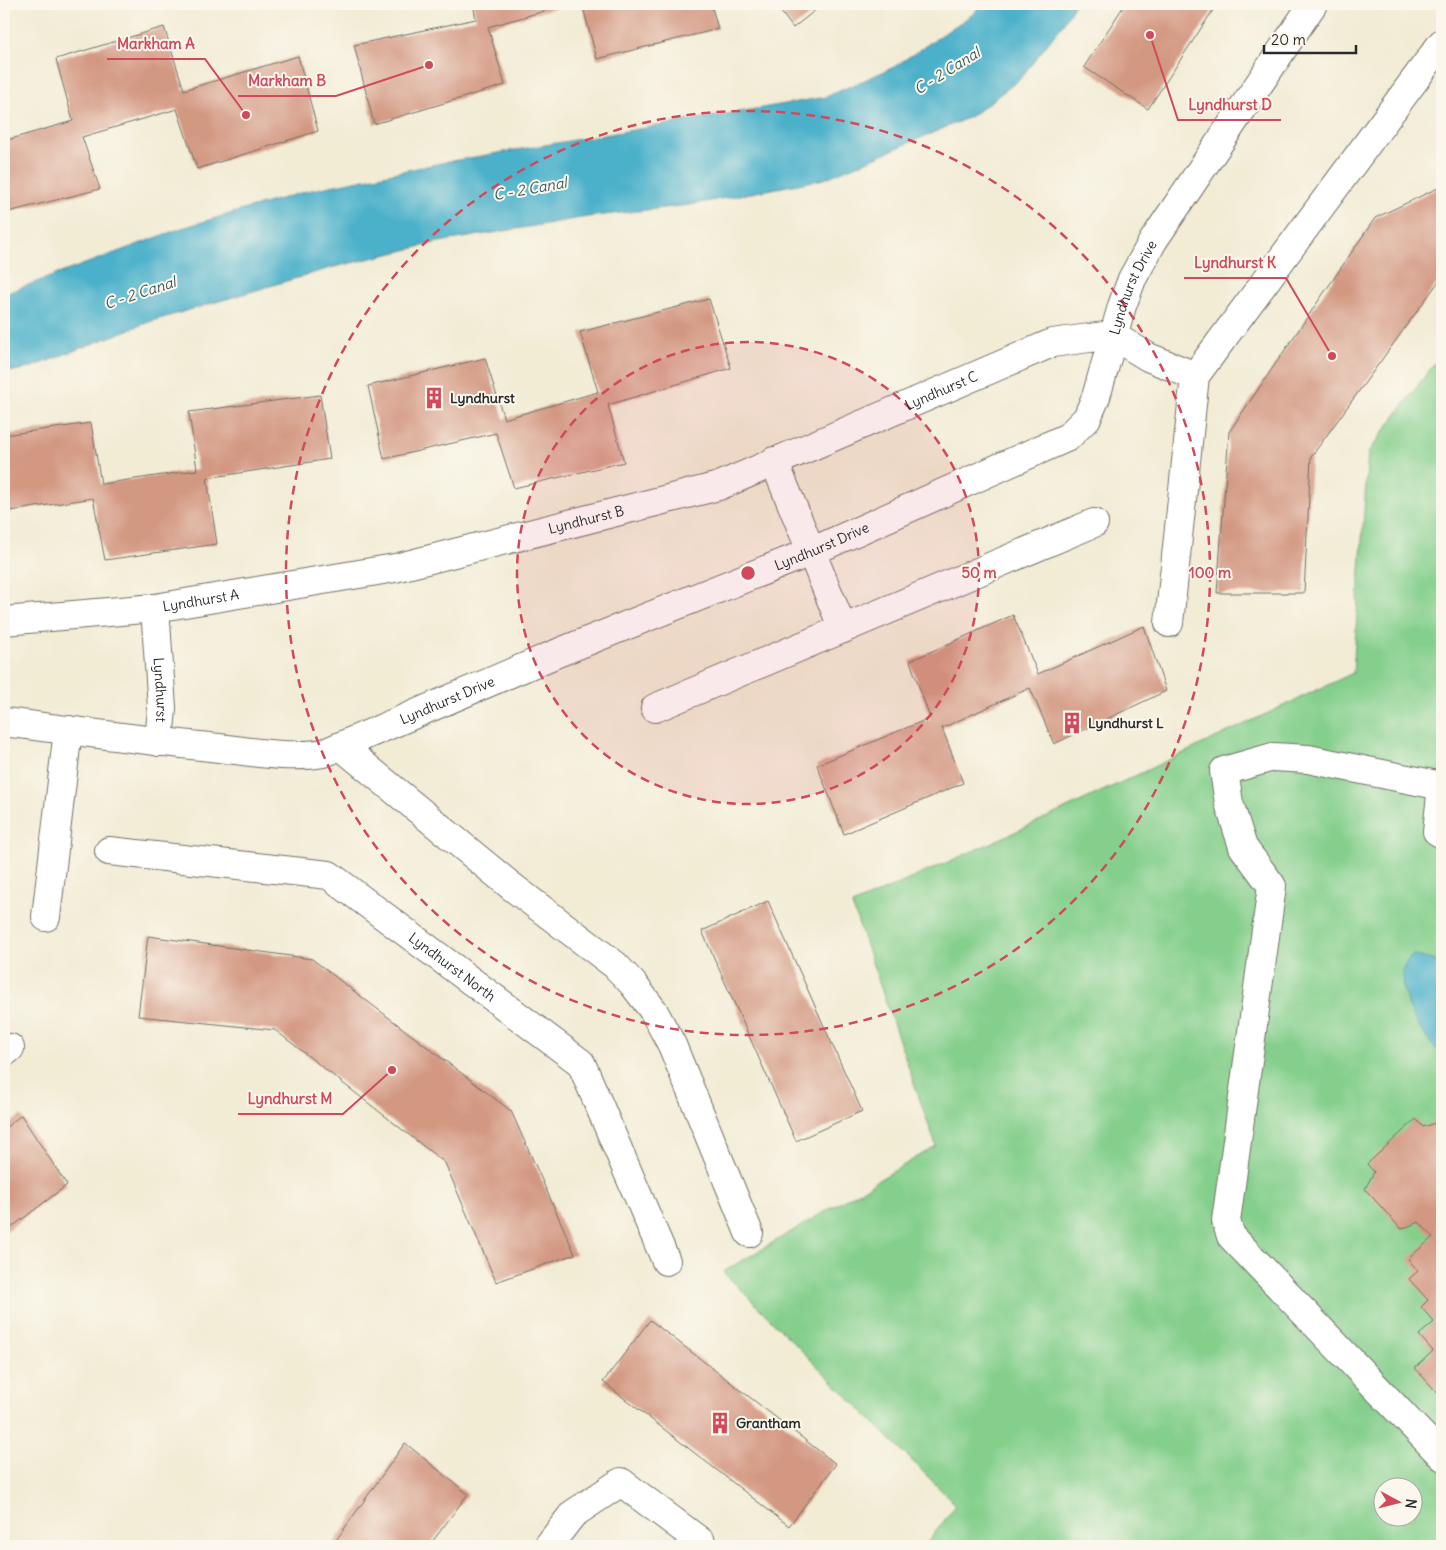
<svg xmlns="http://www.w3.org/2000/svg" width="1446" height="1550" viewBox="0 0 1446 1550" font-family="Delius,sans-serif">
<rect width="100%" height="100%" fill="#fbf7ec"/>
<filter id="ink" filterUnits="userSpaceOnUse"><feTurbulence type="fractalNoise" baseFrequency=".02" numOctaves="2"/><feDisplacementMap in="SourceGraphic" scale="10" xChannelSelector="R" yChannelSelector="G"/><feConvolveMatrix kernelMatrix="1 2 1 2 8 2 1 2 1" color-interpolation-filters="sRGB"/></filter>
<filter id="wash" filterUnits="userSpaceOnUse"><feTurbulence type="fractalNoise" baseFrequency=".0096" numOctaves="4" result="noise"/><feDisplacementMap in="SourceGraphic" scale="20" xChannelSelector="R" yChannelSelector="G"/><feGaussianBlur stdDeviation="1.12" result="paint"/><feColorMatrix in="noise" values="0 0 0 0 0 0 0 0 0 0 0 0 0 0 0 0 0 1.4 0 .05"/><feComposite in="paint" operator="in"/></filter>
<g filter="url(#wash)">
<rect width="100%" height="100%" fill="#f2ecd5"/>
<path fill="#84cf8c" stroke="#587d5c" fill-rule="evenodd" d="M 1442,353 L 1442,1546 L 925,1546 L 956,1505 L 723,1272 L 936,1146 L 852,905 L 1035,823 L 1353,673 L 1368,453 ZM 1384,1488 L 1414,1488 L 1414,1518 L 1384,1518 Z"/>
<path fill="#4bb1ca" stroke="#3b6e7a" d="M 982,4 L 1075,4 L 1061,27 L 1019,80 L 970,117 L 824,179 L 689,205 L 587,217 L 439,242 L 334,267 L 149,322 L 29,368 L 4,373 L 4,294 L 182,228 L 307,191 L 446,162 L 826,97 L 894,67 L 973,14 Z
M 1414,955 L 1442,963 L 1442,1054 C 1421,1039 1383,974 1414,955 Z"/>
<g id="blocks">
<path fill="#d39882" d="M 473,4 L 569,4 L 488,27 L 505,85 L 374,124 L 354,45 L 476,19 Z
M 582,4 L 711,4 L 718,29 L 597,59 Z
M 775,4 L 823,4 L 793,28 Z
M 1125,4 L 1217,4 L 1148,109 L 1084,67 Z
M 164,27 L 184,90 L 298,56 L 318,131 L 197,169 L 177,109 L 82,137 L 100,189 L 4,213 L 4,141 L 73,121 L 56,59 Z
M 1442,186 L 1442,279 L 1439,281 L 1311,457 L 1304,593 L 1217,593 L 1229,432 L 1375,218 Z
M 709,299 L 731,368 L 608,405 L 624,462 L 514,488 L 496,433 L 384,459 L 368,386 L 485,358 L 504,419 L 598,392 L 580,332 Z
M 320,395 L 330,459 L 207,478 L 217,544 L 105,560 L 93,498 L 4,512 L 4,435 L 91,423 L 101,484 L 197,470 L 189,412 Z
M 1013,615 L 1038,674 L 1144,626 L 1166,691 L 1054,744 L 1030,688 L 942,728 L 963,783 L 844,834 L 817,765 L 930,718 L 910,661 Z
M 768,901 L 862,1111 L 796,1141 L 702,931 Z
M 148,936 L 312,959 L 511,1111 L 575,1254 L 496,1282 L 445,1163 L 275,1030 L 138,1016 Z
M 21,1115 L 67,1185 L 4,1233 L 4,1129 Z
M 1416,1119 L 1423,1127 L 1441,1121 L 1442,1123 L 1442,1398 L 1415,1368 L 1433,1351 L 1419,1335 L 1434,1322 L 1421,1307 L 1428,1300 L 1409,1279 L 1418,1271 L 1408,1259 L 1433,1237 L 1419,1222 L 1401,1229 L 1365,1189 L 1374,1172 L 1367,1164 Z
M 650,1320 L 836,1464 L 789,1526 L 603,1382 Z
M 405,1443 L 468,1494 L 429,1546 L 332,1546 Z"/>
</g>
</g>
<g filter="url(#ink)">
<use href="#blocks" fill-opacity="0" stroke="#716f66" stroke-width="1"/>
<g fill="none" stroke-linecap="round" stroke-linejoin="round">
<g stroke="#716f66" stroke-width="30">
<g id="minor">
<path d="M 774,461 L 843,629"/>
<path id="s1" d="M 155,608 L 162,708 L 159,742"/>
<path id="s2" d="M 4,621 L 155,608 L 395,568 L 719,486 L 1052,343 L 1112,335 L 1148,357 L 1195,376"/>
<path d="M 1169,623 L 1195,376 L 1442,43"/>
<path d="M 655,708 L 1094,523"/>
<path id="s3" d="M 4,722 C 75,731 147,741 219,748 C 254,752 290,759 324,753 L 560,652 L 813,551 L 1068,437 L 1087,418 L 1096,397 L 1122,306 L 1132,279 L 1153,241 L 1313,4"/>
<path d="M 342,747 L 511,886 L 615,965 L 633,984 L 653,1010 L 672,1045 L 749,1233"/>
<path d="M 1442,834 L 1437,831 L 1442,786 L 1308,759 L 1273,757 L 1224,771 L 1229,803 L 1243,847 L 1272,886 L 1226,1221 L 1231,1236 L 1442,1456"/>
<path id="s4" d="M 109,851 L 329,875 L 581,1063 L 666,1261"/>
<path d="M 46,917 L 68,730"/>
<path d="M 4,1053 L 10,1048"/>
<path d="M 548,1546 L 573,1514 L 621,1482 L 701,1542 L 699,1546"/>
</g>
</g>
<use href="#minor" stroke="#fff" stroke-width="28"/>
</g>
</g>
<circle cx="748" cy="573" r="231" fill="#d1495b" fill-opacity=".12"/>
<g fill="none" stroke="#d1495b" stroke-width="2.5" stroke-dasharray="9 6">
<circle cx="748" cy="573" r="231"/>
<circle cx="748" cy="573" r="462"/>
</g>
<defs>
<g id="building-bare" transform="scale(1.725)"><path d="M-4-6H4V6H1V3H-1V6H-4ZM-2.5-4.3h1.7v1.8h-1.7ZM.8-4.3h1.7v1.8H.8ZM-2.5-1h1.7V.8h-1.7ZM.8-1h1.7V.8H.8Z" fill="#d1495b" stroke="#fbf7ec" stroke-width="2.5" paint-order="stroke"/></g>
</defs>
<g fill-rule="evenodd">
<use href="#building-bare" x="434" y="398"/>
<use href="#building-bare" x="1072" y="723"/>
<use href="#building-bare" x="720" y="1423"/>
</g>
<g text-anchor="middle" stroke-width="4" stroke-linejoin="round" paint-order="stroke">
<g font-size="14" fill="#2b2b2b" stroke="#fbf7ec">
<text dy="5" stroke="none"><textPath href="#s3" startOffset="1296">Lyndhurst Drive</textPath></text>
<text dy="5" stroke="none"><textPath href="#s2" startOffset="971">Lyndhurst C</textPath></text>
<text dy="5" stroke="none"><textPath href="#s2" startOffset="592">Lyndhurst B</textPath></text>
<text dy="5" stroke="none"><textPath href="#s3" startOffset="861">Lyndhurst Drive</textPath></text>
<text dy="5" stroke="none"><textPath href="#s2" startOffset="198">Lyndhurst A</textPath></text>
<text dy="5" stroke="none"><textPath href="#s1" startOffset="82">Lyndhurst</textPath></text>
<text dy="5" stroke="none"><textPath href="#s3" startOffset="456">Lyndhurst Drive</textPath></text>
<text dy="5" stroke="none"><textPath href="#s4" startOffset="375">Lyndhurst North</textPath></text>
</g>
<g font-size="14" font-weight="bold" fill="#2b2b2b" stroke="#fbf7ec" text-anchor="start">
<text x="450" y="403">Lyndhurst</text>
<text x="1088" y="728">Lyndhurst L</text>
<text x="736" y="1428">Grantham</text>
</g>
<g font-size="15" font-style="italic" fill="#365a63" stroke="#fbf7ec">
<text transform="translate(947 71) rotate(-32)" y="5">C - 2 Canal</text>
<text transform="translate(530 189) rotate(-10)" y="5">C - 2 Canal</text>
<text transform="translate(140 293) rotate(-18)" y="5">C - 2 Canal</text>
</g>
</g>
<circle cx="748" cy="573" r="8" fill="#d1495b" stroke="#fbf7ec" stroke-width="2.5"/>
<g font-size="15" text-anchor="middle" font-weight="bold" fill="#d1495b" stroke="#fbf7ec" stroke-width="4" stroke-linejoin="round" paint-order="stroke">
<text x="979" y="578">50 m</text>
<text x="1210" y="578">100 m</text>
</g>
<path fill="none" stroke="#d1495b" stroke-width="2" d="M246 115L205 59H107M429 65L336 96H238M1150 35L1178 120H1281M1332 356L1286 278H1184M392 1070L343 1114H238"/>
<g fill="#d1495b" stroke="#fbf7ec" stroke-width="2">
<circle cx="246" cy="115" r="5"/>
<circle cx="429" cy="65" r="5"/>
<circle cx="1150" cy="35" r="5"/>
<circle cx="1332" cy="356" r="5"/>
<circle cx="392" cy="1070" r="5"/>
</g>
<g font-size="15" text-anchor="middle" font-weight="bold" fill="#d1495b" stroke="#fbf7ec" stroke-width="4" stroke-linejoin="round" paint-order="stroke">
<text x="156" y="49">Markham A</text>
<text x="287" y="86">Markham B</text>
<text x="1230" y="110">Lyndhurst D</text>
<text x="1235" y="268">Lyndhurst K</text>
<text x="290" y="1104">Lyndhurst M</text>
</g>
<rect width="1446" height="1550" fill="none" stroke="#fbf7ec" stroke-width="20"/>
<g transform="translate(1398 1502) rotate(97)"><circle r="24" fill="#fbf7ec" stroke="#a8a59f"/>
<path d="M0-4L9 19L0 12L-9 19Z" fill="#d1495b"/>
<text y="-8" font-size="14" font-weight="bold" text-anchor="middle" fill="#2b2b2b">N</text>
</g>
<path d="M1264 45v8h92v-8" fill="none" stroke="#2b2b2b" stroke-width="2.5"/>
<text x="1271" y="45" font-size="15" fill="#2b2b2b" stroke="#fbf7ec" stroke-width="4" paint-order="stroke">20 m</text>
</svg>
